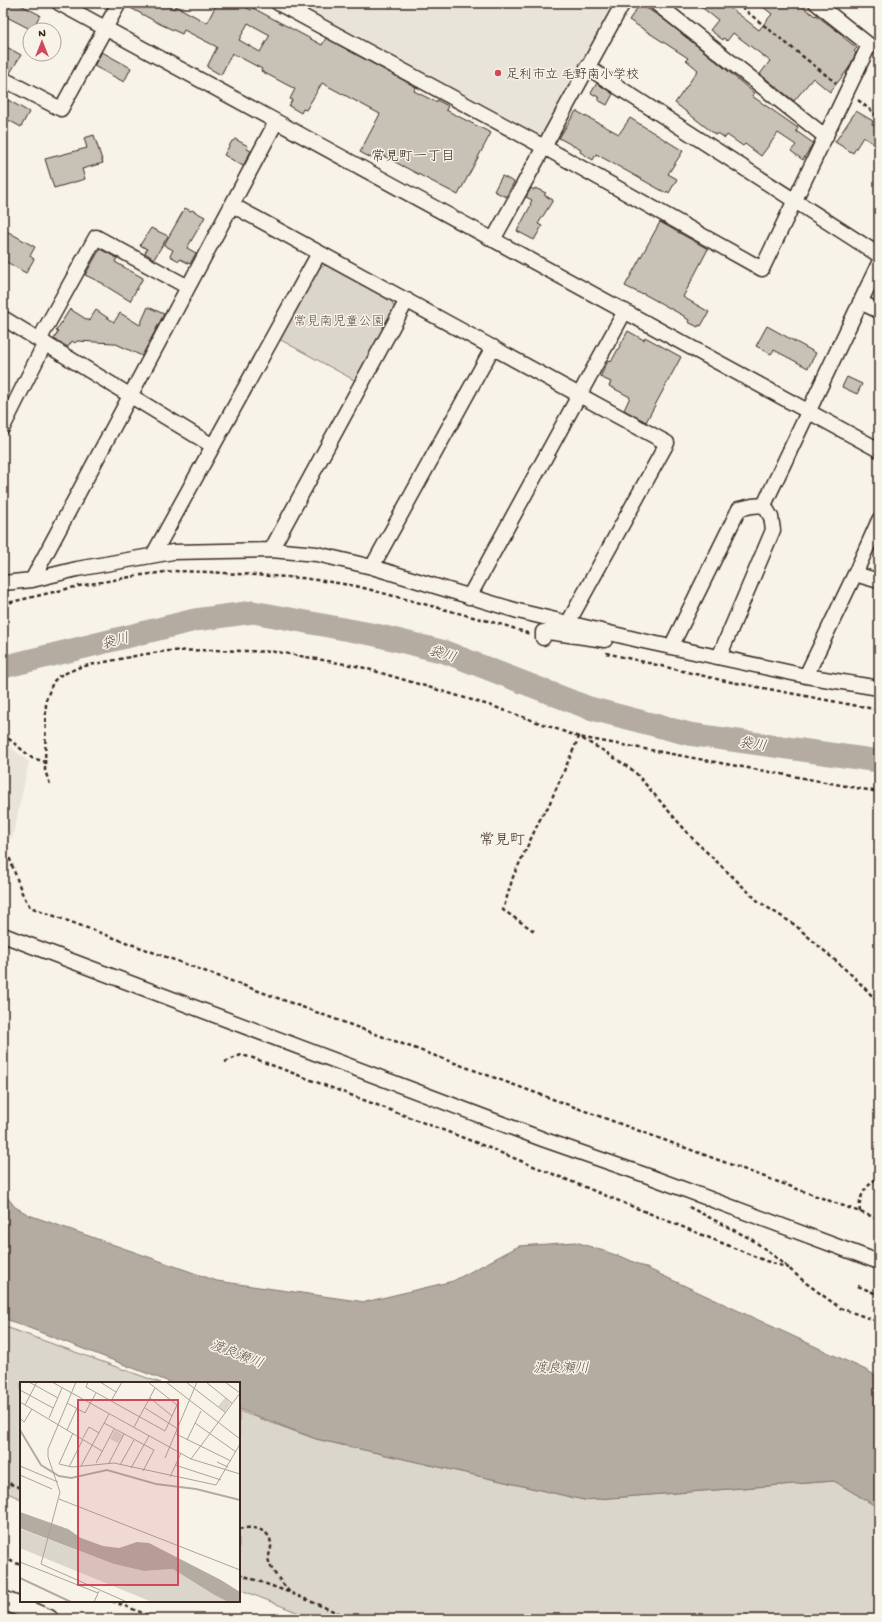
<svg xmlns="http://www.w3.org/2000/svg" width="882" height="1622" viewBox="0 0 882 1622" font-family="'Gochi Hand','Klee One',sans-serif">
<rect width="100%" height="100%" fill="#f7f3e8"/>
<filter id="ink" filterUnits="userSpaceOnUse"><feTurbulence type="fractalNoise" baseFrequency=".025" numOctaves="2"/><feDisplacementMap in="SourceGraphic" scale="8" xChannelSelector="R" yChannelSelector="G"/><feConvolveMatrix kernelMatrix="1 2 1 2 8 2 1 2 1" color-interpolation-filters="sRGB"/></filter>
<g filter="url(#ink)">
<path fill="#e9e4d9" d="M 303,3 L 616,3 L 543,135 L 535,137 L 305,11 Z
M 3,741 L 29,762 L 12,839 L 3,826 Z"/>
<path fill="#dbd6cb" stroke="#8b8074" d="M 329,264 L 390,297 L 395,309 L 356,381 L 279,339 L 318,268 Z
M 3,1326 L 161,1383 L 21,1383 L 21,1499 L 3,1491 Z
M 239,1411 L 316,1439 L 584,1500 L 834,1481 L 879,1508 L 879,1619 L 314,1619 L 239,1589 Z"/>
<path fill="#b4aca0" stroke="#84786c" d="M 3,1192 L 15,1207 L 29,1215 L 217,1281 L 365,1302 L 453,1281 L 519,1246 L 576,1242 L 625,1258 L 868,1371 L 879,1378 L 879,1508 L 834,1481 L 584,1500 L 316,1439 L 239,1409 L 239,1383 L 172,1383 L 3,1318 Z"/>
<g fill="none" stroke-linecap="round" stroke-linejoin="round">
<path stroke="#b4aca0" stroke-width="23" d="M 3,667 L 195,620 L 253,612 L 376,635 L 445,652 L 589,708 L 689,734 L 879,761"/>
</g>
<path fill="#c8c1b6" stroke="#3b2a1e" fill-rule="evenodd" d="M 5,3 L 17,3 L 40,15 L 32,30 L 3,15 L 3,7 Z
M 127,3 L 163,3 L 174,9 L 176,6 L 207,23 L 217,3 L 238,3 L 251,10 L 253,8 L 322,45 L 326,38 L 416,87 L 414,91 L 436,102 L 437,100 L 448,106 L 446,110 L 491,133 L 458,195 L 374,151 L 371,158 L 360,152 L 380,114 L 322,83 L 306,110 L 303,109 L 301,113 L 289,106 L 292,100 L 290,99 L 295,89 L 261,71 L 262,69 L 232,53 L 221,75 L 207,67 L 217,47 L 184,30 L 182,34 L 160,24 L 127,6 ZM 248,23 L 270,35 L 260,52 L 239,40 Z
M 696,3 L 724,3 L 759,30 L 772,14 L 758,3 L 797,3 L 815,16 L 816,15 L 844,36 L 843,37 L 857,48 L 854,51 L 856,53 L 849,68 L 830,92 L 813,78 L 794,101 L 760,74 L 770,61 L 733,33 L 727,41 L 724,38 L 723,40 L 710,30 L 718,20 Z
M 640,4 L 662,18 L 716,61 L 754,93 L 752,96 L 798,128 L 796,131 L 813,143 L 803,160 L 791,151 L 796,145 L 778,133 L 761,156 L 745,144 L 743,146 L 727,135 L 725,138 L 718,133 L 716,135 L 675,103 L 698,70 L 686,60 L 688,58 L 629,20 Z
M 3,45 L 21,55 L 10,73 L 3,71 Z
M 102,52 L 131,68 L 124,82 L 94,66 Z
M 597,83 L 613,94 L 607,105 L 598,100 L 600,98 L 591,93 Z
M 3,97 L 29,112 L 21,127 L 3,117 Z
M 576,111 L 619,134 L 630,118 L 683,151 L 668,174 L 677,179 L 669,193 L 667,191 L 666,193 L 596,154 L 593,160 L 580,152 L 581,150 L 559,138 Z
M 856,111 L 873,121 L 872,124 L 879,128 L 879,147 L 863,137 L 853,153 L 835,142 Z
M 94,135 L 103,163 L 82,169 L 85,179 L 54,188 L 45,159 L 87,148 L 84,138 Z
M 235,139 L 248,146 L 247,149 L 251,151 L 243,166 L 224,155 L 232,141 L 233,141 Z
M 502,176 L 514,182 L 506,197 L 494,191 Z
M 531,188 L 534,190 L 535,188 L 546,193 L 544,195 L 553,200 L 538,224 L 542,226 L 534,240 L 517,231 L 531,205 L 530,204 L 532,200 L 526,197 Z
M 185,208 L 191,211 L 192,210 L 205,217 L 187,248 L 196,253 L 190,264 L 180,259 L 179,261 L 170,256 L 173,250 L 164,245 Z
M 660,222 L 708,249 L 683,297 L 709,312 L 701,326 L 699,325 L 698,327 L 688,322 L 689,320 L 684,317 L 684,316 L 644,294 L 639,293 L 625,286 Z
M 151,228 L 168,236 L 154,259 L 145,253 L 147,249 L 140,245 Z
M 3,229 L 35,247 L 30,256 L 34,259 L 26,273 L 3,260 Z
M 100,249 L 117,258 L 115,262 L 143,278 L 130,301 L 104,285 L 104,284 L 85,275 Z
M 148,307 L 164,314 L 142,356 L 114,343 L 77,341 L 75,343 L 72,341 L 68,347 L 54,339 L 58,332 L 56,331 L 70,309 L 89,321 L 96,310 L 114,322 L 120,313 L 140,325 Z
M 767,326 L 816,353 L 808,368 L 774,350 L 771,354 L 756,346 Z
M 628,331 L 644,340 L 645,337 L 681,357 L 646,422 L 624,410 L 630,397 L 609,386 L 611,382 L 600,377 L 608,361 L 611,362 Z
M 847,377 L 862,384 L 857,394 L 842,387 Z"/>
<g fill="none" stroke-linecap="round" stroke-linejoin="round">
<g stroke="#3b2a1e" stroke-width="17">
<path id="minor" d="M 59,3 L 879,450
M 278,3 L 544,147 L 762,269 L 869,45 L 816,3
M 656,3 L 826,137
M 587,67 L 879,255
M 3,79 L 61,109 L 119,3
M 232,205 L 667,443 L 568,623
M 493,240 L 623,3
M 860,302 L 879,311
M 3,318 L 213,446
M 39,340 L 96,237 L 188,287
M 3,427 L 45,343
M 764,505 L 879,263
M 271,550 L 407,300
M 153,555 L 319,253
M 372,567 L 493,347
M 855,574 L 879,581
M 32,580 L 276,122
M 3,583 L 32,580 L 77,569 L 173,552 L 271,550 L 317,554 L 372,567 L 518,611 L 643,641 L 806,676 L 879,688
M 469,597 L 625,311
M 543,638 L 543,632 L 548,632 L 605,640
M 671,647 L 739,509 L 752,506 L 764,505 L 771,517 L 773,530 L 719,657
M 806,676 L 855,574 L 879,520
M 3,935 L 545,1140 L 651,1177 L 879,1262"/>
</g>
<g stroke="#3b2a1e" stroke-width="21">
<path id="major" d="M 3,1600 L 49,1619"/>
</g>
<path stroke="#3b2a1e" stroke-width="2.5" stroke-dasharray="4 3" stroke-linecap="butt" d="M 736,3 L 836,83
M 858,100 L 879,117
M 3,604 L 79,586 L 142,575 L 173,571 L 208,572 L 302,578 L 331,582 L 356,586 L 507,626 L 530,634
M 606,653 L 721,680 L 879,710
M 3,734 L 32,758 L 46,762
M 50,784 L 45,771 L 46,700 L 53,682 L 59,676 L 80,667 L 140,655 L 167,651 L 212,650 L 278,652 L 361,667 L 492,706 L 579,737 L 879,792
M 3,846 L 7,851 L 22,893 L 30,907 L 879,1219
M 534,931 L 503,910 L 513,877 L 542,815 L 548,807 L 579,737 L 604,751 L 634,771 L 693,839 L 759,902 L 795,925 L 854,977 L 879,1003
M 225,1062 L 241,1055 L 253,1058 L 477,1143 L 766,1261 L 789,1268
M 689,1207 L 751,1239 L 768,1251 L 806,1283 L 840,1308 L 879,1322
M 860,1212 C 858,1195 866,1186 879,1177
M 858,1286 L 879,1295
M 3,1481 L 21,1488
M 239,1529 C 251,1526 270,1528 271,1544 C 272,1550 267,1556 269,1562 C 272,1573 284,1584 290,1593
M 3,1558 L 21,1565
M 239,1574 L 291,1593 L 352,1619
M 112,1601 L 158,1619"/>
<use href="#minor" stroke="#f7f3e8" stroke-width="14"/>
<use href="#major" stroke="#f7f3e8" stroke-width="18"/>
</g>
</g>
<circle fill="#d1495b" stroke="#f7f3e8" stroke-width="1.5" cx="498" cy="73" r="4"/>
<g text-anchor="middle" stroke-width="3" stroke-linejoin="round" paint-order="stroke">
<g font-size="13" fill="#3b2a1e" stroke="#f7f3e8" text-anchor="start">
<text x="506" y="78">足利市立 毛野南小学校</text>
</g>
<g font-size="13" fill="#5b4c41" stroke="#f7f3e8">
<text x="339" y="325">常見南児童公園</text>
</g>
<g font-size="14" fill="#3b2a1e" stroke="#f7f3e8">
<text x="413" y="160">常見町一丁目</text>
</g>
<g font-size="14" font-style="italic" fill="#5f5145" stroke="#f7f3e8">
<text transform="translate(115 640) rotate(-14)" y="5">袋川</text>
<text transform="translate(443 653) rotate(17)" y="5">袋川</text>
<text transform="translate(753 743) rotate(8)" y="5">袋川</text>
<text transform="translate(237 1353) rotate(21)" y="5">渡良瀬川</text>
<text x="561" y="1372">渡良瀬川</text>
</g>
<g font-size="15" fill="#3b2a1e" stroke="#f7f3e8">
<text x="502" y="844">常見町</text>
</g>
</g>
<g transform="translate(20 1382)">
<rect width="220" height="220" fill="#f7f3e8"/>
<path d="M 205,16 L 211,21 L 205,30 L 198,24 ZM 95,48 L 103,53 L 98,61 L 90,57 ZM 0,147 L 94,182 L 124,189 L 153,187 L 208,220 L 132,220 L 0,166 Z" fill="#dbd6cb"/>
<path d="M 0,130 L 48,147 L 61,156 L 83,164 L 99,166 L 117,160 L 129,161 L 201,198 L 220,210 L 220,220 L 208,220 L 193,212 L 153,187 L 124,189 L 94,182 L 7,149 L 0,146 Z" fill="#b4aca0"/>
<path fill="none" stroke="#b4aca0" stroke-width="2" d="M 0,48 L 21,83 L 39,94 L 51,96 L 87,88 L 136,102 L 176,107 L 220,118M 0,196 L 51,220"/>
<path fill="none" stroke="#aca397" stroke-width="1" d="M 9,0 L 38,16M 32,0 L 171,77 L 220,92M 56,0 L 28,67 L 28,75 L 40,110 L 21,182 L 107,220M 68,0 L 66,5 L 145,49 L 157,23 L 128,0M 80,0 L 96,10M 146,0 L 220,57M 166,0 L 206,31M 186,0 L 212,21M 0,8 L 33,26M 130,16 L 152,34M 91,19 L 102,0M 0,20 L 82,69M 47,21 L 65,31 L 76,11M 5,23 L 17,0M 125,26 L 158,47M 0,36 L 4,40 L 12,27M 29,36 L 42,6M 84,41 L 134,68 L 123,89M 175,41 L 216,70M 114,45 L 135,6M 47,48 L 57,26M 53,51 L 39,82 L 52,85 L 94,81 L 196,103 L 220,62M 156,52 L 211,79M 63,56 L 69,45 L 79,51M 167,58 L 181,29M 145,76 L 177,0M 171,77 L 220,11 L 205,0M 197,80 L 208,85M 76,81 L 94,47M 89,81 L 104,52M 100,83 L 114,58M 155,83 L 201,98M 0,84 L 38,100M 61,84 L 89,32M 49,85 L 63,57M 111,86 L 129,54M 0,93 L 32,107M 150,95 L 161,71M 39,117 L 220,188M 0,180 L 78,211M 74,220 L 79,209"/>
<path fill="#d1495b" fill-opacity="0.15" stroke="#d1495b" stroke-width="2" d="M 58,18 L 158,18 L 158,203 L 58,203 Z"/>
<rect width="220" height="220" fill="none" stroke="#3b2a1e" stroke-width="2"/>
</g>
<rect width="882" height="1622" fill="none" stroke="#f7f3e8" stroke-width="16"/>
<rect x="8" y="8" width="866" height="1606" fill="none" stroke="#3b2a1e" stroke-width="1.5" filter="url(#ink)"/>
<g transform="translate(42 42)"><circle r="19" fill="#f7f3e8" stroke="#aca397"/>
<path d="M0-3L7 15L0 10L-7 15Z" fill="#d1495b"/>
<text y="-6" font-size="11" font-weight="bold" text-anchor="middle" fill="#3b2a1e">N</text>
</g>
</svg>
